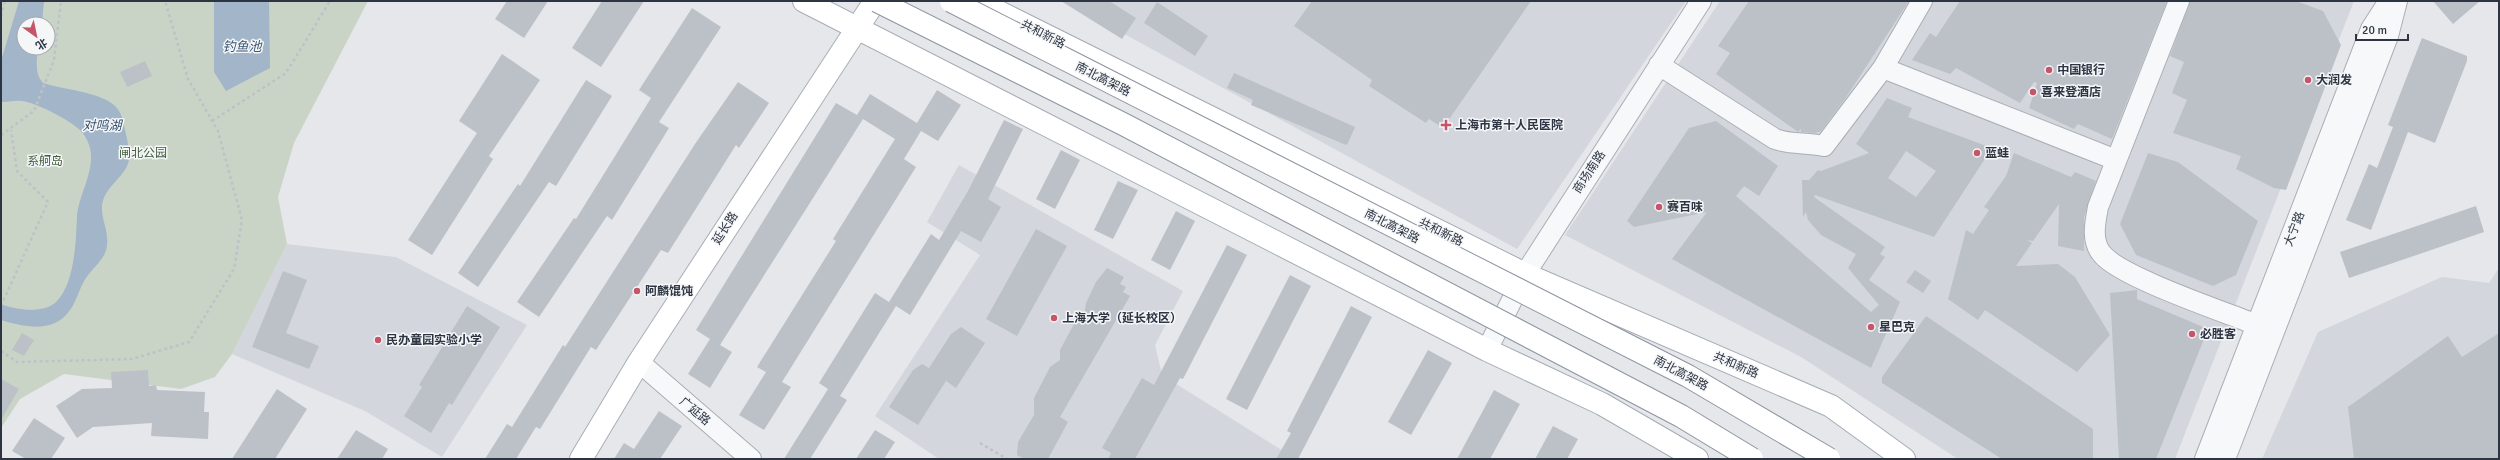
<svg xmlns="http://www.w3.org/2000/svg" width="2500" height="460" viewBox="0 0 2500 460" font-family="Signika,'Noto Sans SC',sans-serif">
<rect width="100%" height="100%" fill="#e5e7eb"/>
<path fill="#d3d6dd" d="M 1064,1 L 1686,1 L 1517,249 Z
M 1720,1 L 2354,1 L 2175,459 L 1958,459 L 1801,357 L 1565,235 Z
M 959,165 L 1183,291 L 1155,345 L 1162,375 L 1296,459 L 939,459 L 875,416 L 980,255 L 927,222 Z
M 287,244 L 396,257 L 527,325 L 442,457 L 365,411 L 232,354 Z
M 2499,268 L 2499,459 L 2262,459 L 2318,332 L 2442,277 L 2489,283 Z"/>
<path fill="#cad4c6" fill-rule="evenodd" d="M 1,1 L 368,1 L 294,143 L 278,197 L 287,244 L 232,354 L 215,377 L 181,389 L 64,374 L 20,399 L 1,428 ZM 24,24 L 48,24 L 48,48 L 24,48 Z"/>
<path fill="#a3b5c8" d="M 19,1 L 44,1 L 42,24 L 24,24 L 24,48 L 38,48 C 37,60 34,73 43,83 C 62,89 99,92 114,105 C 122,112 123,121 125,130 C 127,139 130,150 129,160 C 126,177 104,186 102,206 C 101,219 109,232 107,245 C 106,259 93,267 86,278 C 79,288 77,301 70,310 C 54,334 24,327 1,320 L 1,304 C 15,310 44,314 56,302 C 75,284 76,240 77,215 C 79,196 92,175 91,156 C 91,147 87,138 81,131 C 70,120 37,103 22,101 C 16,100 8,102 1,102 L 1,61 Z
M 214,1 L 269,1 L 270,68 L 226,91 L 214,72 Z"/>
<path fill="#bcc1c8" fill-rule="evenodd" d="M 507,1 L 548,1 L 524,38 L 495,19 Z
M 602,1 L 644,1 L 601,67 L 572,48 Z
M 1061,1 L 1109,1 L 1136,18 L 1122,39 Z
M 1312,1 L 1531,1 L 1443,128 L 1429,119 L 1426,123 L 1369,86 L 1372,80 L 1294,26 Z
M 1749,1 L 1909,1 L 1845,99 L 1821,131 L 1816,133 L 1801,132 L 1801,129 L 1798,132 L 1716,74 L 1730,53 L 1718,46 Z
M 1960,1 L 2167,1 L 2112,139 L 2078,124 L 2074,129 L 2029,108 L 2037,83 L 2034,82 L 2020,103 L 1956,68 L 1950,74 L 1912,60 L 1930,33 L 1936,37 Z
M 2190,1 L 2296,1 L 2323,11 L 2341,45 L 2286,190 L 2274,188 L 2236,169 L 2241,156 L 2173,133 L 2187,100 L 2172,93 L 2184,62 L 2170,56 Z
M 2433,1 L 2480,1 L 2453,24 Z
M 1157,2 L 1208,36 L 1195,56 L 1144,23 Z
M 692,8 L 721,27 L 659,122 L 669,128 L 612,220 L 607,216 L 539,317 L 517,302 L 574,218 L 576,219 L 651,98 L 639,90 Z
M 2422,38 L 2467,56 L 2467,61 L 2435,143 L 2408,132 L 2371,230 L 2346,220 L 2369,164 L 2377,168 L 2393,127 L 2388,125 Z
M 502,54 L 540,80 L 489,156 L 493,159 L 432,255 L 408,240 L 477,133 L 459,121 Z
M 145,61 L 152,76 L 127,87 L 120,72 Z
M 1234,73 L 1355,127 L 1348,143 L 1346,145 L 1251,105 L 1253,100 L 1227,88 Z
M 586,80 L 612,96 L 556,186 L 549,182 L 478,287 L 458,273 L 518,184 L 520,186 Z
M 738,82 L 769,103 L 739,148 L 736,145 L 668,253 L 661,250 L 596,350 L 591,347 L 540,429 L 536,427 L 516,459 L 485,459 L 507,424 L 512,427 L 563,345 L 565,347 L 695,144 Z
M 937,90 L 961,105 L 938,141 L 921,131 L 904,159 L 916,167 L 782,382 L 791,387 L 764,430 L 739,415 L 766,372 L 757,367 L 836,241 L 833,239 L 895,139 L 863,119 L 720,345 L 732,352 L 710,388 L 688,374 L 710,339 L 713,341 L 696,330 L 836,103 L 857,115 L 870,94 L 917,123 Z
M 1887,98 L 1912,108 L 1908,117 L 1992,148 L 1934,237 L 1815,195 L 1814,197 L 1885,247 L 1880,254 L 1885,257 L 1869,280 L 1900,302 L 1871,368 L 1672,259 L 1707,212 L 1634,227 L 1627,221 L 1689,128 L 1716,121 L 1778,166 L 1759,196 L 1744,186 L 1736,196 L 1871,312 L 1879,305 L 1848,268 L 1856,254 L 1821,235 L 1808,220 L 1806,212 L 1803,217 L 1802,180 L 1809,180 L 1818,170 L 1821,171 L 1869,153 L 1856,144 ZM 1906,151 L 1936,171 L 1916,197 L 1888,178 Z
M 1004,120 L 1023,129 L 988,199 L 1001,207 L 981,242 L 961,231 L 910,315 L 896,306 L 840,396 L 847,400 L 810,459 L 784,459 L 828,389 L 819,383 L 875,293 L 889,302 L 931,234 L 939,240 L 968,191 Z
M 1061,150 L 1080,160 L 1055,209 L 1036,199 Z
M 2014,153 L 2071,177 L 2075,172 L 2096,181 L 2084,217 L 2084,251 L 2058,246 L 2059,204 L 2033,241 L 2027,240 L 2032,243 L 2016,266 L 2058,264 L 2075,277 L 2110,335 L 2077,372 L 1985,310 L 1978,320 L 1948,299 L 1966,230 L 1973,234 L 1989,210 L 1984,207 L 2006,176 Z
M 2148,153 L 2178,162 L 2258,221 L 2236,275 L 2213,286 L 2136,255 L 2120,224 Z
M 1118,181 L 1138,190 L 1113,239 L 1094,230 Z
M 2476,206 L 2484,232 L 2349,278 L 2340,252 Z
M 1176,211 L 1195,221 L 1170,270 L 1151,260 Z
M 1036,229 L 1067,246 L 1017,336 L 986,319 Z
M 1227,245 L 1247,255 L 1183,379 L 1180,378 L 1135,459 L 1108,459 L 1111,453 L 1102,448 L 1142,378 L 1154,385 Z
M 1107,268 L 1124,277 L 1120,284 L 1126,287 L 1123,292 L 1130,296 L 1060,417 L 1068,422 L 1048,459 L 1024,459 L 1017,455 L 1018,442 L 1034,415 L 1034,398 L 1050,367 L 1060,360 L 1060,350 L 1075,322 L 1084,316 L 1086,303 L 1096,282 Z
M 1915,270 L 1931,281 L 1923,293 L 1906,282 Z
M 283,271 L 307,280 L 286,333 L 319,346 L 309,369 L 252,347 Z
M 1290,275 L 1311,286 L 1247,410 L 1226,399 Z
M 2137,290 L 2137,299 L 2208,329 L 2156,459 L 2119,459 L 2110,293 Z
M 467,306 L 500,327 L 452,405 L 449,403 L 431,433 L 404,416 L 422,387 L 419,385 Z
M 1351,306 L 1372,317 L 1298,459 L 1276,459 L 1291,433 L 1287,431 Z
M 1926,316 L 2093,429 L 2093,459 L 2002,459 L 1882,383 L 1882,377 Z
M 961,327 L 985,343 L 956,388 L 946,381 L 918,425 L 889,407 L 913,370 L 922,364 L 929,368 L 951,334 Z
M 22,333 L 34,340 L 24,356 L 12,350 Z
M 2499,333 L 2499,459 L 2354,459 L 2348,407 L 2448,336 L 2462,357 Z
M 1428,350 L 1452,363 L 1411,435 L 1388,422 Z
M 148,370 L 149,386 L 156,385 L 157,390 L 205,392 L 204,412 L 209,412 L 208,439 L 151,436 L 152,423 L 93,427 L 77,438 L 56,406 L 82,389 L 112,388 L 111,372 Z
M 1,379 L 19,389 L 1,420 Z
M 277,389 L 307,409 L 275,459 L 232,459 Z
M 1494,390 L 1520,404 L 1490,459 L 1457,459 Z
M 659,411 L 682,426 L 660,459 L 614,459 L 624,443 L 634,449 Z
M 34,418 L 65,438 L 51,459 L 26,459 L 12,451 Z
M 1553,426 L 1578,439 L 1567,459 L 1535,459 Z
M 356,430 L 388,449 L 382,459 L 337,459 Z
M 875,430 L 895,442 L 884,459 L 856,459 Z"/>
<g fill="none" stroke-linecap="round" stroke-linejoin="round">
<g stroke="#aaaeb5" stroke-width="22">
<path id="street" d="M 2179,1 L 2098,207 C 2095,223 2091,241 2102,254 C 2120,277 2225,312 2257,325
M 1659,65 L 1775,139 C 1791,145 1807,142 1824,146 L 1883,68 L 1922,1
M 1883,68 L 2116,160
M 1487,350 L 1525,274 L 1701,1
M 639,362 L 751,459
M 2205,459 L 2371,29 L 2389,1
M 2225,459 L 2388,36 L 2397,1"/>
</g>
<g stroke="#aaaeb5" stroke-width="24">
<path id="secondary" d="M 581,459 L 639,362 L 875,1"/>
</g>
<g stroke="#a5acb6" stroke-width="24">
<path id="primary" d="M 804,1 L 1487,350 L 1602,404 L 1697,459
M 977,1 L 1525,274 L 1831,406 L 1904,459"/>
</g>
<path stroke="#bec1c7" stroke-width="2.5" stroke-dasharray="3 3" stroke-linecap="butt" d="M 1,16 L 5,1
M 212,121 L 286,73 L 330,1
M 1,135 L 34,111 L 54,60 L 61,1
M 1,306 L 48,202 L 17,171 L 11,130
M 1,351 L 17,362 L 132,359 L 189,342 L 234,269 L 242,220 L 218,131 L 188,79 L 165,1
M 980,443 L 1007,459"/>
<use href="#street" stroke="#f7f8fa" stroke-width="20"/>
<use href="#secondary" stroke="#fff" stroke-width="22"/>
<use href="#primary" stroke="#fff" stroke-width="22"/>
<g stroke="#8d95a1" stroke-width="24" stroke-linecap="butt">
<path id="highway-bridge" d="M 877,1 L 1123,124 L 1681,416 L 1752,459
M 951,1 L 1688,376 L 1829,459"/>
</g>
<use href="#highway-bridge" stroke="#fff" stroke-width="22"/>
</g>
<g fill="#c55568" stroke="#f4f6f8" stroke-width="1.5">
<circle cx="2049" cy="70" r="4"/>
<circle cx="2308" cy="80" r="4"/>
<circle cx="2033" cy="92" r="4"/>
<path d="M1444 119h4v4h4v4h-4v4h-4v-4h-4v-4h4z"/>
<circle cx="1977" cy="153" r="4"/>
<circle cx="1659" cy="207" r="4"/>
<circle cx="637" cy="291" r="4"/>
<circle cx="1054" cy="318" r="4"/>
<circle cx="1871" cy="327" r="4"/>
<circle cx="2192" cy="334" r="4"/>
<circle cx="378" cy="340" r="4"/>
</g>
<g text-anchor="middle" stroke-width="3" stroke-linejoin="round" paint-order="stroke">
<g font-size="12" fill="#2d3543" stroke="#f4f6f8">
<text transform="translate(1043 34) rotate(27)" y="4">共和新路</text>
<text transform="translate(1103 79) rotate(27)" y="4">南北高架路</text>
<text transform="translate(1589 172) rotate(-57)" y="4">商场南路</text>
<text transform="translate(1392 226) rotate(27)" y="4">南北高架路</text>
<text transform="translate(725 228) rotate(-57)" y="4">延长路</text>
<text transform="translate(2294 229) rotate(-69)" y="4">大宁路</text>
<text transform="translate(1441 232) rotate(26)" y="4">共和新路</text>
<text transform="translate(1736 365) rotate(23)" y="4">共和新路</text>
<text transform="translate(1681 373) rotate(28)" y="4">南北高架路</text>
<text transform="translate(695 411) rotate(40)" y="4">广延路</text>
</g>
<g font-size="12" font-weight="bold" fill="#2d3543" stroke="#f4f6f8" text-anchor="start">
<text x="2057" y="74">中国银行</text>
<text x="2316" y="84">大润发</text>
<text x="2041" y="96">喜来登酒店</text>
<text x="1455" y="129">上海市第十人民医院</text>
<text x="1985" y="157">蓝蛙</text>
<text x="1667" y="211">赛百味</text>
<text x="645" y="295">阿麟馄饨</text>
<text x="1062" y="322">上海大学（延长校区）</text>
<text x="1879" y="331">星巴克</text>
<text x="2200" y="338">必胜客</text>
<text x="386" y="344">民办童园实验小学</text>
</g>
<g font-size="12" fill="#425d3c" stroke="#f4f6f8">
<text x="143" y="157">闸北公园</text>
<text x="45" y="165">系舸岛</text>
</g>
<g font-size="13" font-style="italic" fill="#3a5574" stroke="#f4f6f8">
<text x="242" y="51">钓鱼池</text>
<text x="102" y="130">对鸣湖</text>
</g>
</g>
<rect width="2500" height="460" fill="none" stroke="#2d3543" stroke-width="4"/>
<g transform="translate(36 36) rotate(147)"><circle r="19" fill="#f4f6f8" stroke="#a4a9b0"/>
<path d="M0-3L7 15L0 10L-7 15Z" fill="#c55568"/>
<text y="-6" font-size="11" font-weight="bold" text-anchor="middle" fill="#2d3543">北</text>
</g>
<path d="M2356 34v6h52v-6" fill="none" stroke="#2d3543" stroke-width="2"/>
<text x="2362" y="34" font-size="12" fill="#2d3543" stroke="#f4f6f8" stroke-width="3" paint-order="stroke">20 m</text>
</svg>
